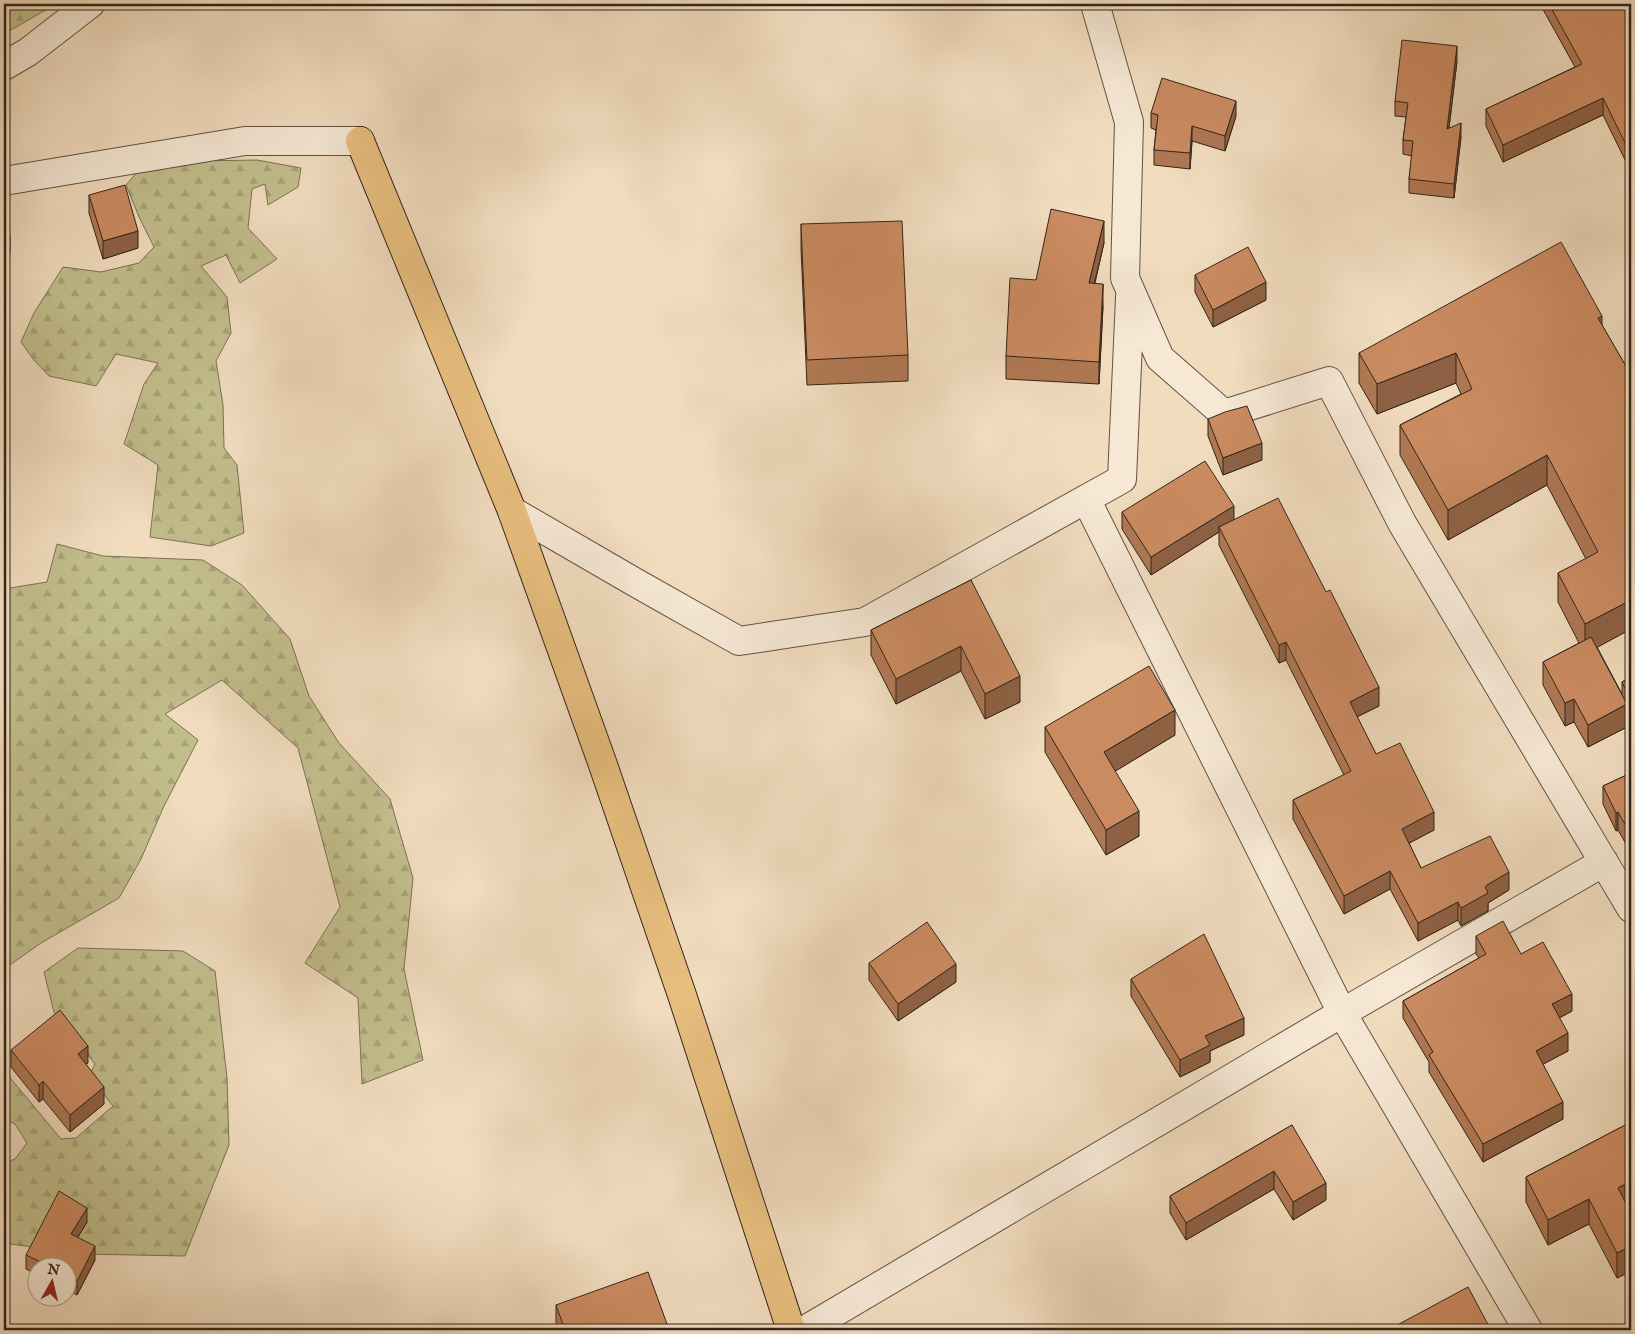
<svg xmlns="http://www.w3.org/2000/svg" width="1635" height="1334" viewBox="0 0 1635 1334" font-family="'IM FELL English',serif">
<defs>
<pattern id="forest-firs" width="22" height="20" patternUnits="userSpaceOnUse" patternTransform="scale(1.25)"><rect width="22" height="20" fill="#c2be8c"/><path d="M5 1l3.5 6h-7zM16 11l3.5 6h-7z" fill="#a7a378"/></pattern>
</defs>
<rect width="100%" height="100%" fill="#f1dcbe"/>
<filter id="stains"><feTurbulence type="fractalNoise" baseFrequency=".004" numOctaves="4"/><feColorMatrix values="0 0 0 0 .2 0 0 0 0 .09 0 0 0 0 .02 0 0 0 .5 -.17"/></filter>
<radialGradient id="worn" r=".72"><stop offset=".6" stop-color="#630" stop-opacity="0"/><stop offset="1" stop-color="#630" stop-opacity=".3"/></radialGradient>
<path fill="url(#forest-firs)" stroke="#7a7254" d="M 4,4 L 56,4 L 4,34 Z
M 257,160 L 301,168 L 298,187 L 268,205 L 265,184 L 252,189 L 248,228 L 277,259 L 240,283 L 226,255 L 201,266 L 227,297 L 231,333 L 216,361 L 223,405 L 224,448 L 237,465 L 244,533 L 211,546 L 150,537 L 158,465 L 124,444 L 144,384 L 158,363 L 116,354 L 96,386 L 49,376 L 34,360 L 21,342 L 34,313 L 63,267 L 101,272 L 139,263 L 154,247 L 140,219 L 126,185 L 139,170 L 195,161 Z
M 57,544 L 103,556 L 203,560 L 242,585 L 290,639 L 309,696 L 339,743 L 390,799 L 413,878 L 404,969 L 423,1060 L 362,1084 L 358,998 L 305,963 L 340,907 L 298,748 L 222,680 L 165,714 L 198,740 L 164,806 L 141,859 L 119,898 L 41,943 L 4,969 L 4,589 L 47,582 Z
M 78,948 L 183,951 L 215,971 L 227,1078 L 229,1145 L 185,1256 L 82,1254 L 4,1243 L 4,1163 L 15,1159 L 27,1143 L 15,1124 L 4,1119 L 4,1065 L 6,1073 L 61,1139 L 76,1138 L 113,1106 L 89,1076 L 95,1064 L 54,1012 L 44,972 Z"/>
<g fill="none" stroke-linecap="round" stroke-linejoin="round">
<g stroke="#625344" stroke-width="30">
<path id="street" d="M 1095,4 L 1129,122 L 1125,278 L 1160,358 L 1224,414 L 1329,381 L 1402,523 L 1631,908
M 4,66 L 28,52 L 90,4
M 4,181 L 245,141 L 360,141
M 512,511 L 638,584 L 739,641 L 865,622 L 1122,479 L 1130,297
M 805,1330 L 1342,1013 L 1086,499
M 1528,1330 L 1342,1013 L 1604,862"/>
</g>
<g stroke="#32251b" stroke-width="30">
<path id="primary" d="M 360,141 L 512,511 L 602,762 L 682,995 L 791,1330"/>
</g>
<use href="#street" stroke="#f6e8d5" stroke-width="28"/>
<use href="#primary" stroke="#e8be7f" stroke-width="28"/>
</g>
<path fill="#af7853" stroke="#32251b" d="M 1540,4 L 1631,4 L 1631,172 L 1603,115 L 1503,162 L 1486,126 L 1486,109 L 1575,67 Z
M 1457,61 L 1449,128 L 1461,137 L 1454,198 L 1409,193 L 1409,179 L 1412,156 L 1403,154 L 1403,140 L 1406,117 L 1395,116 L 1395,101 Z
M 1151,113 L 1236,116 L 1225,151 L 1192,141 L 1190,169 L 1154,165 L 1154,150 L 1156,130 L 1151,128 Z
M 89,195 L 138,248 L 103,259 L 89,213 Z
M 801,224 L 908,355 L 908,381 L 807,385 L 801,249 Z
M 1104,243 L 1095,283 L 1103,306 L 1099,384 L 1006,379 L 1006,356 L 1036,280 Z
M 1195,275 L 1266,300 L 1213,327 L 1195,292 Z
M 1602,325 L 1631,375 L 1631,629 L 1597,647 L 1622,694 L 1622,682 L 1631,677 L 1631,719 L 1627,710 L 1627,727 L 1588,747 L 1574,722 L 1565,726 L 1543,685 L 1543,662 L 1579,643 L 1558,602 L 1558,573 L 1586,559 L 1547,485 L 1448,540 L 1400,455 L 1400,425 L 1461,394 L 1456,383 L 1377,414 L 1359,383 L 1359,353 Z
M 1208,419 L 1262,460 L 1223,475 L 1208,436 Z
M 1122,512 L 1234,520 L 1379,706 L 1357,717 L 1376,754 L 1434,830 L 1409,843 L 1421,868 L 1509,890 L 1488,903 L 1488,911 L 1461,926 L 1458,920 L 1418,941 L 1390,889 L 1344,914 L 1293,819 L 1293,800 L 1344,775 L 1286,660 L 1279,663 L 1219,545 L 1219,532 L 1151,575 L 1122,529 Z
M 971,580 L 1020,702 L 985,719 L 961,671 L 896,704 L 871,655 L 871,630 Z
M 1045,727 L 1175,735 L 1115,771 L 1139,836 L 1106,855 L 1045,752 Z
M 1631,773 L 1631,853 L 1618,830 L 1616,831 L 1603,804 L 1603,786 Z
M 1476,936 L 1521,954 L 1572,1011 L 1559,1018 L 1568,1051 L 1543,1064 L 1563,1119 L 1483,1162 L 1429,1072 L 1429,1062 L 1403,1018 L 1403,1001 L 1479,958 L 1476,954 Z
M 869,963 L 956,982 L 898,1021 L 869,980 Z
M 1131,979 L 1244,1035 L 1210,1051 L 1210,1062 L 1180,1077 L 1131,996 Z
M 11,1050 L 88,1063 L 86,1064 L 104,1104 L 70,1132 L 43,1099 L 39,1102 L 11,1067 Z
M 1631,1122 L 1631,1206 L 1628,1208 L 1631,1213 L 1631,1271 L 1617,1278 L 1589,1224 L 1548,1245 L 1526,1202 L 1526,1177 Z
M 1292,1125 L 1326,1200 L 1293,1220 L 1274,1189 L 1186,1240 L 1170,1213 L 1170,1196 Z
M 87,1222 L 78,1237 L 95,1260 L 77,1295 L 68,1290 L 68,1266 L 38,1266 L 38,1275 L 26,1269 L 26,1255 Z
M 556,1305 L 667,1330 L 559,1330 L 556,1322 Z"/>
<path fill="#8e6144" stroke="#32251b" d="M 1457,46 L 1457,61 L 1447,144 L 1447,129 Z
M 1603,98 L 1603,115 L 1503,162 L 1503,145 Z
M 1236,101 L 1236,116 L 1225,151 L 1225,136 Z
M 1461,123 L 1461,137 L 1454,198 L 1454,184 Z
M 1192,126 L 1192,141 L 1190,169 L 1190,153 Z
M 1104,221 L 1104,243 L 1089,305 L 1089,283 Z
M 138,231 L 138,248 L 103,259 L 103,241 Z
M 10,236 L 10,253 L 4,255 L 4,238 Z
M 1266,282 L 1266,300 L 1213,327 L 1213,310 Z
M 1103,284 L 1103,306 L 1099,384 L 1099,362 Z
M 1602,316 L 1602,345 L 1598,318 Z
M 1456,353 L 1456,383 L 1377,414 L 1377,384 Z
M 1262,443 L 1262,460 L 1223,475 L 1223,458 Z
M 1547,455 L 1547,485 L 1448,540 L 1448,510 Z
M 1234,506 L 1234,523 L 1219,527 L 1219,532 L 1151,575 L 1151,557 Z
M 1631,600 L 1631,629 L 1585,654 L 1585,624 Z
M 1286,642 L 1286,660 L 1279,663 L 1279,645 Z
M 961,646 L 961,671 L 896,704 L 896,679 Z
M 1020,676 L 1020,702 L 985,719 L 985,694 Z
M 1379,687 L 1379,706 L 1350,720 L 1350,702 Z
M 1574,699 L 1574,722 L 1565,726 L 1565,703 Z
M 1627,704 L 1627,727 L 1588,747 L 1588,725 Z
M 1175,710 L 1175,735 L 1104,778 L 1104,752 Z
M 1139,811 L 1139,836 L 1106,855 L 1106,830 Z
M 1434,812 L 1434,830 L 1402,847 L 1402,829 Z
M 1618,812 L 1618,830 L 1616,831 L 1616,813 Z
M 1390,871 L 1390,889 L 1344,914 L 1344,896 Z
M 1509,872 L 1509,890 L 1488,903 L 1488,911 L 1461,926 L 1461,908 L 1487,885 Z
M 1458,902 L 1458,920 L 1418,941 L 1418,923 Z
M 956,964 L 956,982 L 898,1021 L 898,1004 Z
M 1572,994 L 1572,1011 L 1552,1022 L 1552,1004 Z
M 1244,1018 L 1244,1035 L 1210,1051 L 1210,1062 L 1180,1077 L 1180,1060 L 1205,1036 Z
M 1568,1033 L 1568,1051 L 1536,1068 L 1536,1051 Z
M 88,1046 L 88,1063 L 78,1071 L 78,1054 Z
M 43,1081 L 43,1099 L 39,1102 L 39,1085 Z
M 104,1087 L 104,1104 L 70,1132 L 70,1115 Z
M 1563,1102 L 1563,1119 L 1483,1162 L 1483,1144 Z
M 1274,1171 L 1274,1189 L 1186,1240 L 1186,1223 Z
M 1631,1181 L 1631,1206 L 1618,1213 L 1618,1188 Z
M 1326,1183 L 1326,1200 L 1293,1220 L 1293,1202 Z
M 1589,1199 L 1589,1224 L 1548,1245 L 1548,1220 Z
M 87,1208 L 87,1222 L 71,1248 L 71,1234 Z
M 95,1246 L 95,1260 L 77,1295 L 77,1281 Z
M 1631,1246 L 1631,1271 L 1617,1278 L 1617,1253 Z
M 667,1324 L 667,1330 L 650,1330 Z"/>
<path fill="#cb8b61" stroke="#32251b" d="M 1549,4 L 1631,4 L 1631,155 L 1603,98 L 1503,145 L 1486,109 L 1582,64 Z
M 1402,40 L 1457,46 L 1447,129 L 1461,123 L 1454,184 L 1409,179 L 1413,141 L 1403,140 L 1408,103 L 1395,101 Z
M 1162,78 L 1236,101 L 1225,136 L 1192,126 L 1190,153 L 1154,150 L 1158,115 L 1151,113 Z
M 125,185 L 138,231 L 103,241 L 89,195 Z
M 1051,209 L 1104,221 L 1089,283 L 1103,284 L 1099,362 L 1006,356 L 1010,278 L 1036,280 Z
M 4,212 L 10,236 L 4,238 Z
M 902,221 L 908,355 L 807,360 L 801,224 Z
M 1561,242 L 1602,316 L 1598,318 L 1631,375 L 1631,600 L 1585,624 L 1558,573 L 1598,552 L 1547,455 L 1448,510 L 1400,425 L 1472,389 L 1456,353 L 1377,384 L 1359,353 Z
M 1248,247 L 1266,282 L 1213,310 L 1195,275 Z
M 1247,406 L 1262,443 L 1223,458 L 1208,419 L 1225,412 Z
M 1205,461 L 1234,506 L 1151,557 L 1122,512 Z
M 1278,498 L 1326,592 L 1330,590 L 1379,687 L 1350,702 L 1376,754 L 1400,743 L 1434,812 L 1402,829 L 1421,868 L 1490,836 L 1509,872 L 1487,885 L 1485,887 L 1488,893 L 1461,908 L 1458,902 L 1418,923 L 1390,871 L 1344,896 L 1293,800 L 1351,771 L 1286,642 L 1279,645 L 1219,527 Z
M 971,580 L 1020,676 L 985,694 L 961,646 L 896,679 L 871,630 Z
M 1591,637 L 1627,704 L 1588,725 L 1574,699 L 1565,703 L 1543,662 Z
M 1149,666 L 1175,710 L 1104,752 L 1139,811 L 1106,830 L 1045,727 Z
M 1631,677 L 1631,701 L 1622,682 Z
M 1631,773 L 1631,835 L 1618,812 L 1616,813 L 1603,786 Z
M 1503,921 L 1521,954 L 1543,942 L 1572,994 L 1552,1004 L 1568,1033 L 1536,1051 L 1563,1102 L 1483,1144 L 1429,1055 L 1433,1052 L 1403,1001 L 1486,954 L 1476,936 Z
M 927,922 L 956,964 L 898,1004 L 869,963 Z
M 1204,934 L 1244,1018 L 1205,1036 L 1210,1045 L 1180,1060 L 1131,979 Z
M 60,1010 L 88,1046 L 78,1054 L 104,1087 L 70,1115 L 43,1081 L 39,1085 L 11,1050 Z
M 1631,1122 L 1631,1181 L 1618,1188 L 1631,1213 L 1631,1246 L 1617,1253 L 1589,1199 L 1548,1220 L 1526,1177 Z
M 1292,1125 L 1326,1183 L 1293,1202 L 1274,1171 L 1186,1223 L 1170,1196 Z
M 59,1191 L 87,1208 L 71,1234 L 95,1246 L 77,1281 L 68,1276 L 68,1266 L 49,1266 L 26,1255 Z
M 648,1272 L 667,1324 L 650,1330 L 565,1330 L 556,1305 Z
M 1468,1287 L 1491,1330 L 1388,1330 Z
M 1631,1322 L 1631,1330 L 1617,1330 Z"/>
<rect width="1635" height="1334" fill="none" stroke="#f1dcbe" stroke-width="20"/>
<rect x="5" y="5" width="1625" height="1324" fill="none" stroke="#32251b" stroke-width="2.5"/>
<rect x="10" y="10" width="1615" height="1314" fill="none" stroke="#32251b"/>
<g transform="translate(52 1282) rotate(8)"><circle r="24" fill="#f6e8d5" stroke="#a89a8b"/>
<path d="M0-4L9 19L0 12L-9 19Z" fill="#8f2418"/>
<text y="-8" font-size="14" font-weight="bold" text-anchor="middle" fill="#32251b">N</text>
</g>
<rect width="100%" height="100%" filter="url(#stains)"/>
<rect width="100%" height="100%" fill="url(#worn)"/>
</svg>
